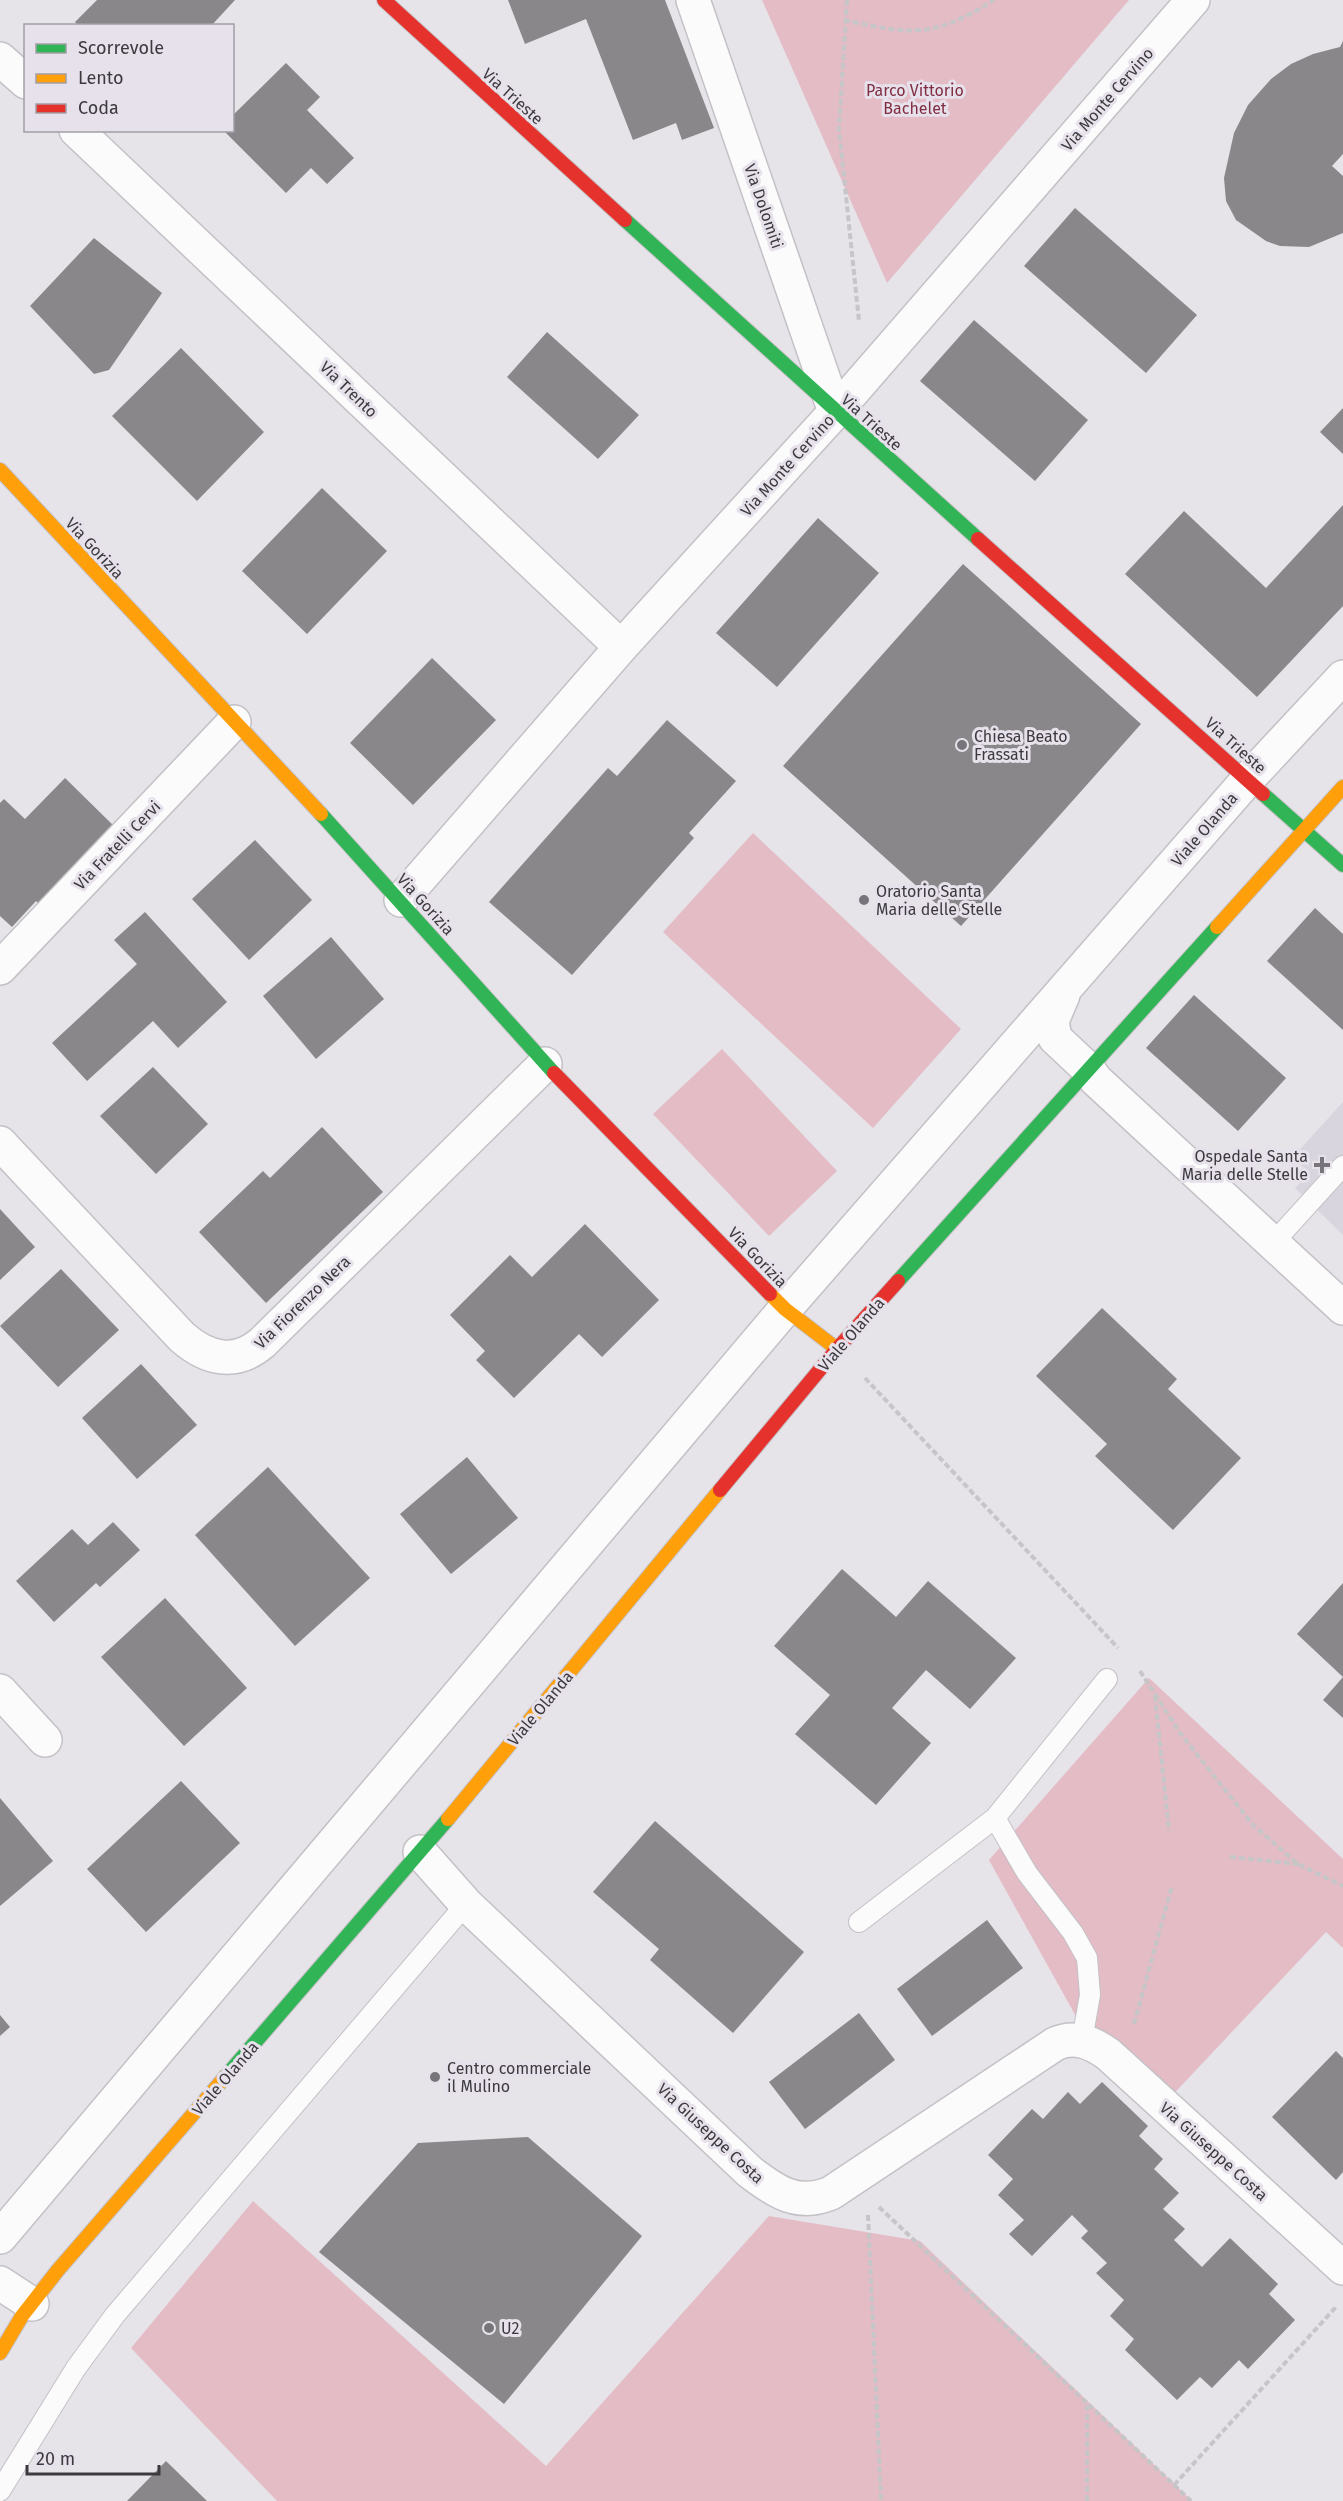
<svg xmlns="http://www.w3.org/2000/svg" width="1343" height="2501" viewBox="0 0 1343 2501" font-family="'Fira Sans',sans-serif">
<rect width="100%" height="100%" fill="#e6e3e9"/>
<path fill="#d9d5df" d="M 1343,1102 L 1343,1235 L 1295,1188 L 1309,1173 L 1293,1157 Z"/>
<path fill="#e3bcc5" d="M 762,0 L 1129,0 L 887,283 Z
M 753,833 L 961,1029 L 873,1128 L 663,932 Z
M 722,1049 L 837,1171 L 769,1236 L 653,1114 Z
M 1149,1678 L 1343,1859 L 1343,1948 L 1326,1932 L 1165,2103 L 1083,2029 L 989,1860 Z
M 253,2201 L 546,2466 L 769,2216 L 920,2241 L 1192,2501 L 277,2501 L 131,2348 Z"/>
<path fill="#8a878a" d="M 97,0 L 235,0 L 211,26 L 79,26 L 75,22 Z
M 508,0 L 665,0 L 714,128 L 682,140 L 676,123 L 633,140 L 586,19 L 525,44 Z
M 1343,41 L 1343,154 L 1332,166 L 1343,176 L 1343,233 L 1309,247 L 1280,246 L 1266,241 L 1236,220 L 1226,201 L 1224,178 L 1234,133 L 1248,105 L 1271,79 L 1291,64 L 1313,54 L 1340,47 Z
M 286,63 L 320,97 L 307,110 L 354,158 L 327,184 L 311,168 L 286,193 L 223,130 L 232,130 L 232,116 Z
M 1075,208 L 1197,315 L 1146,373 L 1024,266 Z
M 94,238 L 162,293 L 109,370 L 94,374 L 30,306 Z
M 974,320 L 1088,420 L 1035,481 L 920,381 Z
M 547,332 L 639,415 L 598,459 L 507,377 Z
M 181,348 L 264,432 L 197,501 L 112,416 Z
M 1343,408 L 1343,454 L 1320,432 Z
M 322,488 L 387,551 L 307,634 L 242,571 Z
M 1343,505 L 1343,606 L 1257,697 L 1125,574 L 1184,511 L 1266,588 Z
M 818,518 L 879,573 L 777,687 L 716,633 Z
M 963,564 L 1141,724 L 961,926 L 783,766 Z
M 432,658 L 496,720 L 413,805 L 350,743 Z
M 667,720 L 736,781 L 689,833 L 694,838 L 572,975 L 489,902 L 608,768 L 617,776 Z
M 65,778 L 119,831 L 44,909 L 36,901 L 12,927 L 0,916 L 0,803 L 4,799 L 25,819 Z
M 255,840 L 312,900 L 249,960 L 192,899 Z
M 1315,908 L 1343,934 L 1343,1030 L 1267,961 Z
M 145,912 L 227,1002 L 178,1048 L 153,1021 L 87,1081 L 52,1043 L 137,964 L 114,940 Z
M 331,937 L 384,999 L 316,1059 L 263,996 Z
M 1194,995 L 1286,1078 L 1238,1131 L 1146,1048 Z
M 153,1067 L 208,1124 L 156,1174 L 100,1116 Z
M 322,1127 L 383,1192 L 266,1303 L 199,1232 L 263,1171 L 270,1178 Z
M 0,1209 L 35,1247 L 0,1280 Z
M 585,1224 L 659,1300 L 602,1357 L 579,1334 L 514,1398 L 476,1360 L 485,1351 L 450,1315 L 510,1255 L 532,1277 Z
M 61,1269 L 119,1330 L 58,1387 L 0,1326 Z
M 1102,1308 L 1177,1379 L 1168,1389 L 1241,1458 L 1173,1530 L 1095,1456 L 1107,1444 L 1036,1376 Z
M 141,1364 L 197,1425 L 137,1479 L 82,1418 Z
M 467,1457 L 518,1518 L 451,1574 L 400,1514 Z
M 268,1467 L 370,1578 L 295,1646 L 195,1535 Z
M 113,1522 L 140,1550 L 100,1587 L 96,1583 L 54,1622 L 16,1581 L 72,1529 L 88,1545 Z
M 842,1569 L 896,1617 L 928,1581 L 1016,1658 L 970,1709 L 926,1670 L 892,1708 L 931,1743 L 876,1805 L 795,1734 L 830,1695 L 774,1646 Z
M 1343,1583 L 1343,1677 L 1297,1634 Z
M 165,1598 L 247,1688 L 184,1746 L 101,1657 Z
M 1343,1677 L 1343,1718 L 1323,1700 Z
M 181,1781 L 240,1843 L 146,1932 L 87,1869 Z
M 0,1798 L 53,1861 L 0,1906 Z
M 655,1821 L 804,1952 L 733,2033 L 650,1960 L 659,1949 L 593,1892 Z
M 987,1920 L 1023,1968 L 932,2036 L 897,1989 Z
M 859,2013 L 895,2060 L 805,2129 L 769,2082 Z
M 0,2015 L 10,2027 L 0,2036 Z
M 1336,2051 L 1343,2058 L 1343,2172 L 1336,2180 L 1272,2117 Z
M 1102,2082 L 1148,2126 L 1139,2136 L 1163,2159 L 1154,2169 L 1179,2193 L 1163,2209 L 1185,2229 L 1174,2240 L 1202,2267 L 1230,2238 L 1278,2284 L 1269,2294 L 1295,2320 L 1248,2369 L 1239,2360 L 1212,2388 L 1200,2377 L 1177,2400 L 1125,2350 L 1134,2339 L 1110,2316 L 1124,2300 L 1096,2273 L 1107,2263 L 1081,2238 L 1088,2231 L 1072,2215 L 1032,2256 L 1009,2234 L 1024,2220 L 998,2195 L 1013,2179 L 988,2155 L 1032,2109 L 1043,2119 L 1068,2092 L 1080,2104 Z
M 528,2137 L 642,2236 L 504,2404 L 319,2252 L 418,2143 Z
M 166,2461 L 207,2501 L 127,2501 Z"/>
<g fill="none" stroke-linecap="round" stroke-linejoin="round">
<g stroke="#c4c1c6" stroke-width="22">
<path id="lane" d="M 1273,1243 L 1343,1166
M 995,1818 L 1027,1873 L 1073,1933 L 1087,1958 L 1090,1995 L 1082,2040
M 859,1922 L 995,1818 L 1107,1679
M 0,2491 L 76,2368 L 115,2315 L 466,1904"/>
</g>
<g stroke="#c4c1c6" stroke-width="36">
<path id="street" d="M 693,0 L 835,412
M 0,59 L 26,82
M 76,130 L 621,647
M 401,900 L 621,647 L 835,412 L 1193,0
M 0,968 L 234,722
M 1063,995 L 1052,1021 L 1055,1038 L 1088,1069 L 1096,1080 L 1343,1308
M 0,1143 L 182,1337 C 207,1359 235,1366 262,1343 L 545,1064
M 0,1691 L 45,1740
M 420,1852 L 466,1904 L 750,2172 C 776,2192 798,2207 831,2193 L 1055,2044 C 1074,2035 1091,2042 1108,2054 L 1343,2268
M 0,2237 L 785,1309 L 1249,778 L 1343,677
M 0,2283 L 32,2304"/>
</g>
<g stroke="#c4c1c6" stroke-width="16">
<path id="fast" d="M 625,220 L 978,539
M 1263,794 L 1343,865
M 321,814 L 554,1073
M 898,1281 L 1217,927
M 226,2076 L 448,1819"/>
</g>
<g stroke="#c4c1c6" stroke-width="16">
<path id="slow" d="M 0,470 L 321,814
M 1217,927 L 1343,787
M 770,1294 L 785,1309 L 837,1349
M 448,1819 L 720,1490
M 0,2353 L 22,2316 L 58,2270 L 226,2076"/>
</g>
<g stroke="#c4c1c6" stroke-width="16">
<path id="jam" d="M 384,0 L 625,220
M 978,539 L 1263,794
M 554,1073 L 770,1294
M 720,1490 L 837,1349 L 898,1281"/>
</g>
<path stroke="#c6c5c7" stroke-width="4" stroke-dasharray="6 3" stroke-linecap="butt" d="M 847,0 L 839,129 L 859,321
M 844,20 C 911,35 934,38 994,0
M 865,1378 L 1118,1648
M 1140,1671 L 1180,1733 L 1253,1825 L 1298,1864 L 1343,1886
M 1155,1696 L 1169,1831
M 1230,1857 L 1298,1864
M 1134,2024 L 1172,1886
M 879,2207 L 1191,2501
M 868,2215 L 881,2501
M 1174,2485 L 1336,2307
M 1087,2501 L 1087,2403"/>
<use href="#lane" stroke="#fbfbfc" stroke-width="20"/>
<use href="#street" stroke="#fbfbfc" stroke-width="33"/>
<use href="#fast" stroke="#30b455" stroke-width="14"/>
<use href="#slow" stroke="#ff9f0a" stroke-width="14"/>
<use href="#jam" stroke="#e5322d" stroke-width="14"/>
</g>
<g fill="#78757a" stroke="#e6e1eb" stroke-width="2">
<circle cx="962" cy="745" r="6"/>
<circle cx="864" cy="900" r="6"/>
<path d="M1319 1156h6v6h6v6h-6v6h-6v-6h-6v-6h6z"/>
<circle cx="435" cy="2077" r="6"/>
<circle cx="489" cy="2328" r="6"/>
</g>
<g text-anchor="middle" stroke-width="6" stroke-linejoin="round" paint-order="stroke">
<g font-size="16" fill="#812e42" stroke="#e6e1eb">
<text x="915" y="96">Parco Vittorio<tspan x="915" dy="18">Bachelet</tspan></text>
</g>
<g font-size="16" fill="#3c3a3e" stroke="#e6e1eb">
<text transform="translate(513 96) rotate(42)" y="6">Via Trieste</text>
<text transform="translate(1107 99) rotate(-49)" y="6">Via Monte Cervino</text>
<text transform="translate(764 206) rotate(71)" y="6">Via Dolomiti</text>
<text transform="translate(349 389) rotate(44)" y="6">Via Trento</text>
<text transform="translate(872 422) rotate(42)" y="6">Via Trieste</text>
<text transform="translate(787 465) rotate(-48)" y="6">Via Monte Cervino</text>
<text transform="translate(95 548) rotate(47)" y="6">Via Gorizia</text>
<text transform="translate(1236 745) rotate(42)" y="6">Via Trieste</text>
<text transform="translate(1204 829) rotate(-49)" y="6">Viale Olanda</text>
<text transform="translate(117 845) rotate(-46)" y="6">Via Fratelli Cervi</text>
<text transform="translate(426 904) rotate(48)" y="6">Via Gorizia</text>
<text transform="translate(758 1257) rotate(46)" y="6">Via Gorizia</text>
<text transform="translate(302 1302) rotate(-44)" y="6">Via Fiorenzo Nera</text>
<text transform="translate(851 1334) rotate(-49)" y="6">Viale Olanda</text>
<text transform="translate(540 1708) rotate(-50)" y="6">Viale Olanda</text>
<text transform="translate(225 2078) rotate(-49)" y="6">Viale Olanda</text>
<text transform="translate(711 2133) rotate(43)" y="6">Via Giuseppe Costa</text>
<text transform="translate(1214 2151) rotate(42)" y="6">Via Giuseppe Costa</text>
</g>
<g font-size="16" fill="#3c3a3e" stroke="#e6e1eb" text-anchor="start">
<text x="974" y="742">Chiesa Beato<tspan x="974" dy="18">Frassati</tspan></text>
<text x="876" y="897">Oratorio Santa<tspan x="876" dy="18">Maria delle Stelle</tspan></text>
<text x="1308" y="1162" text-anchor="end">Ospedale Santa<tspan x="1308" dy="18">Maria delle Stelle</tspan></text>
<text x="447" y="2074">Centro commerciale<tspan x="447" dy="18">il Mulino</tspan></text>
<text x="501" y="2334">U2</text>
</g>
</g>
<rect x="24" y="24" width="210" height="108" fill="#e6e1eb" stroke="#a29ea6" stroke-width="1.5"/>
<rect x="36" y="44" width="30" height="9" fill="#30b455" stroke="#a29ea6" stroke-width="1.5"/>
<text x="78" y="54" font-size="18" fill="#3c3a3e">Scorrevole</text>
<rect x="36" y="74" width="30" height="9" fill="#ff9f0a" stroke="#a29ea6" stroke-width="1.5"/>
<text x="78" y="84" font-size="18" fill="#3c3a3e">Lento</text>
<rect x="36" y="104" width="30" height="9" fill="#e5322d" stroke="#a29ea6" stroke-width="1.5"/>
<text x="78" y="114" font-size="18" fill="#3c3a3e">Coda</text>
<path d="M27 2465v9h132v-9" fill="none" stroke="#3c3a3e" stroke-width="3"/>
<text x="36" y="2465" font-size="18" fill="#3c3a3e" stroke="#e6e1eb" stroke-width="4.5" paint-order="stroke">20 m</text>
</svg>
